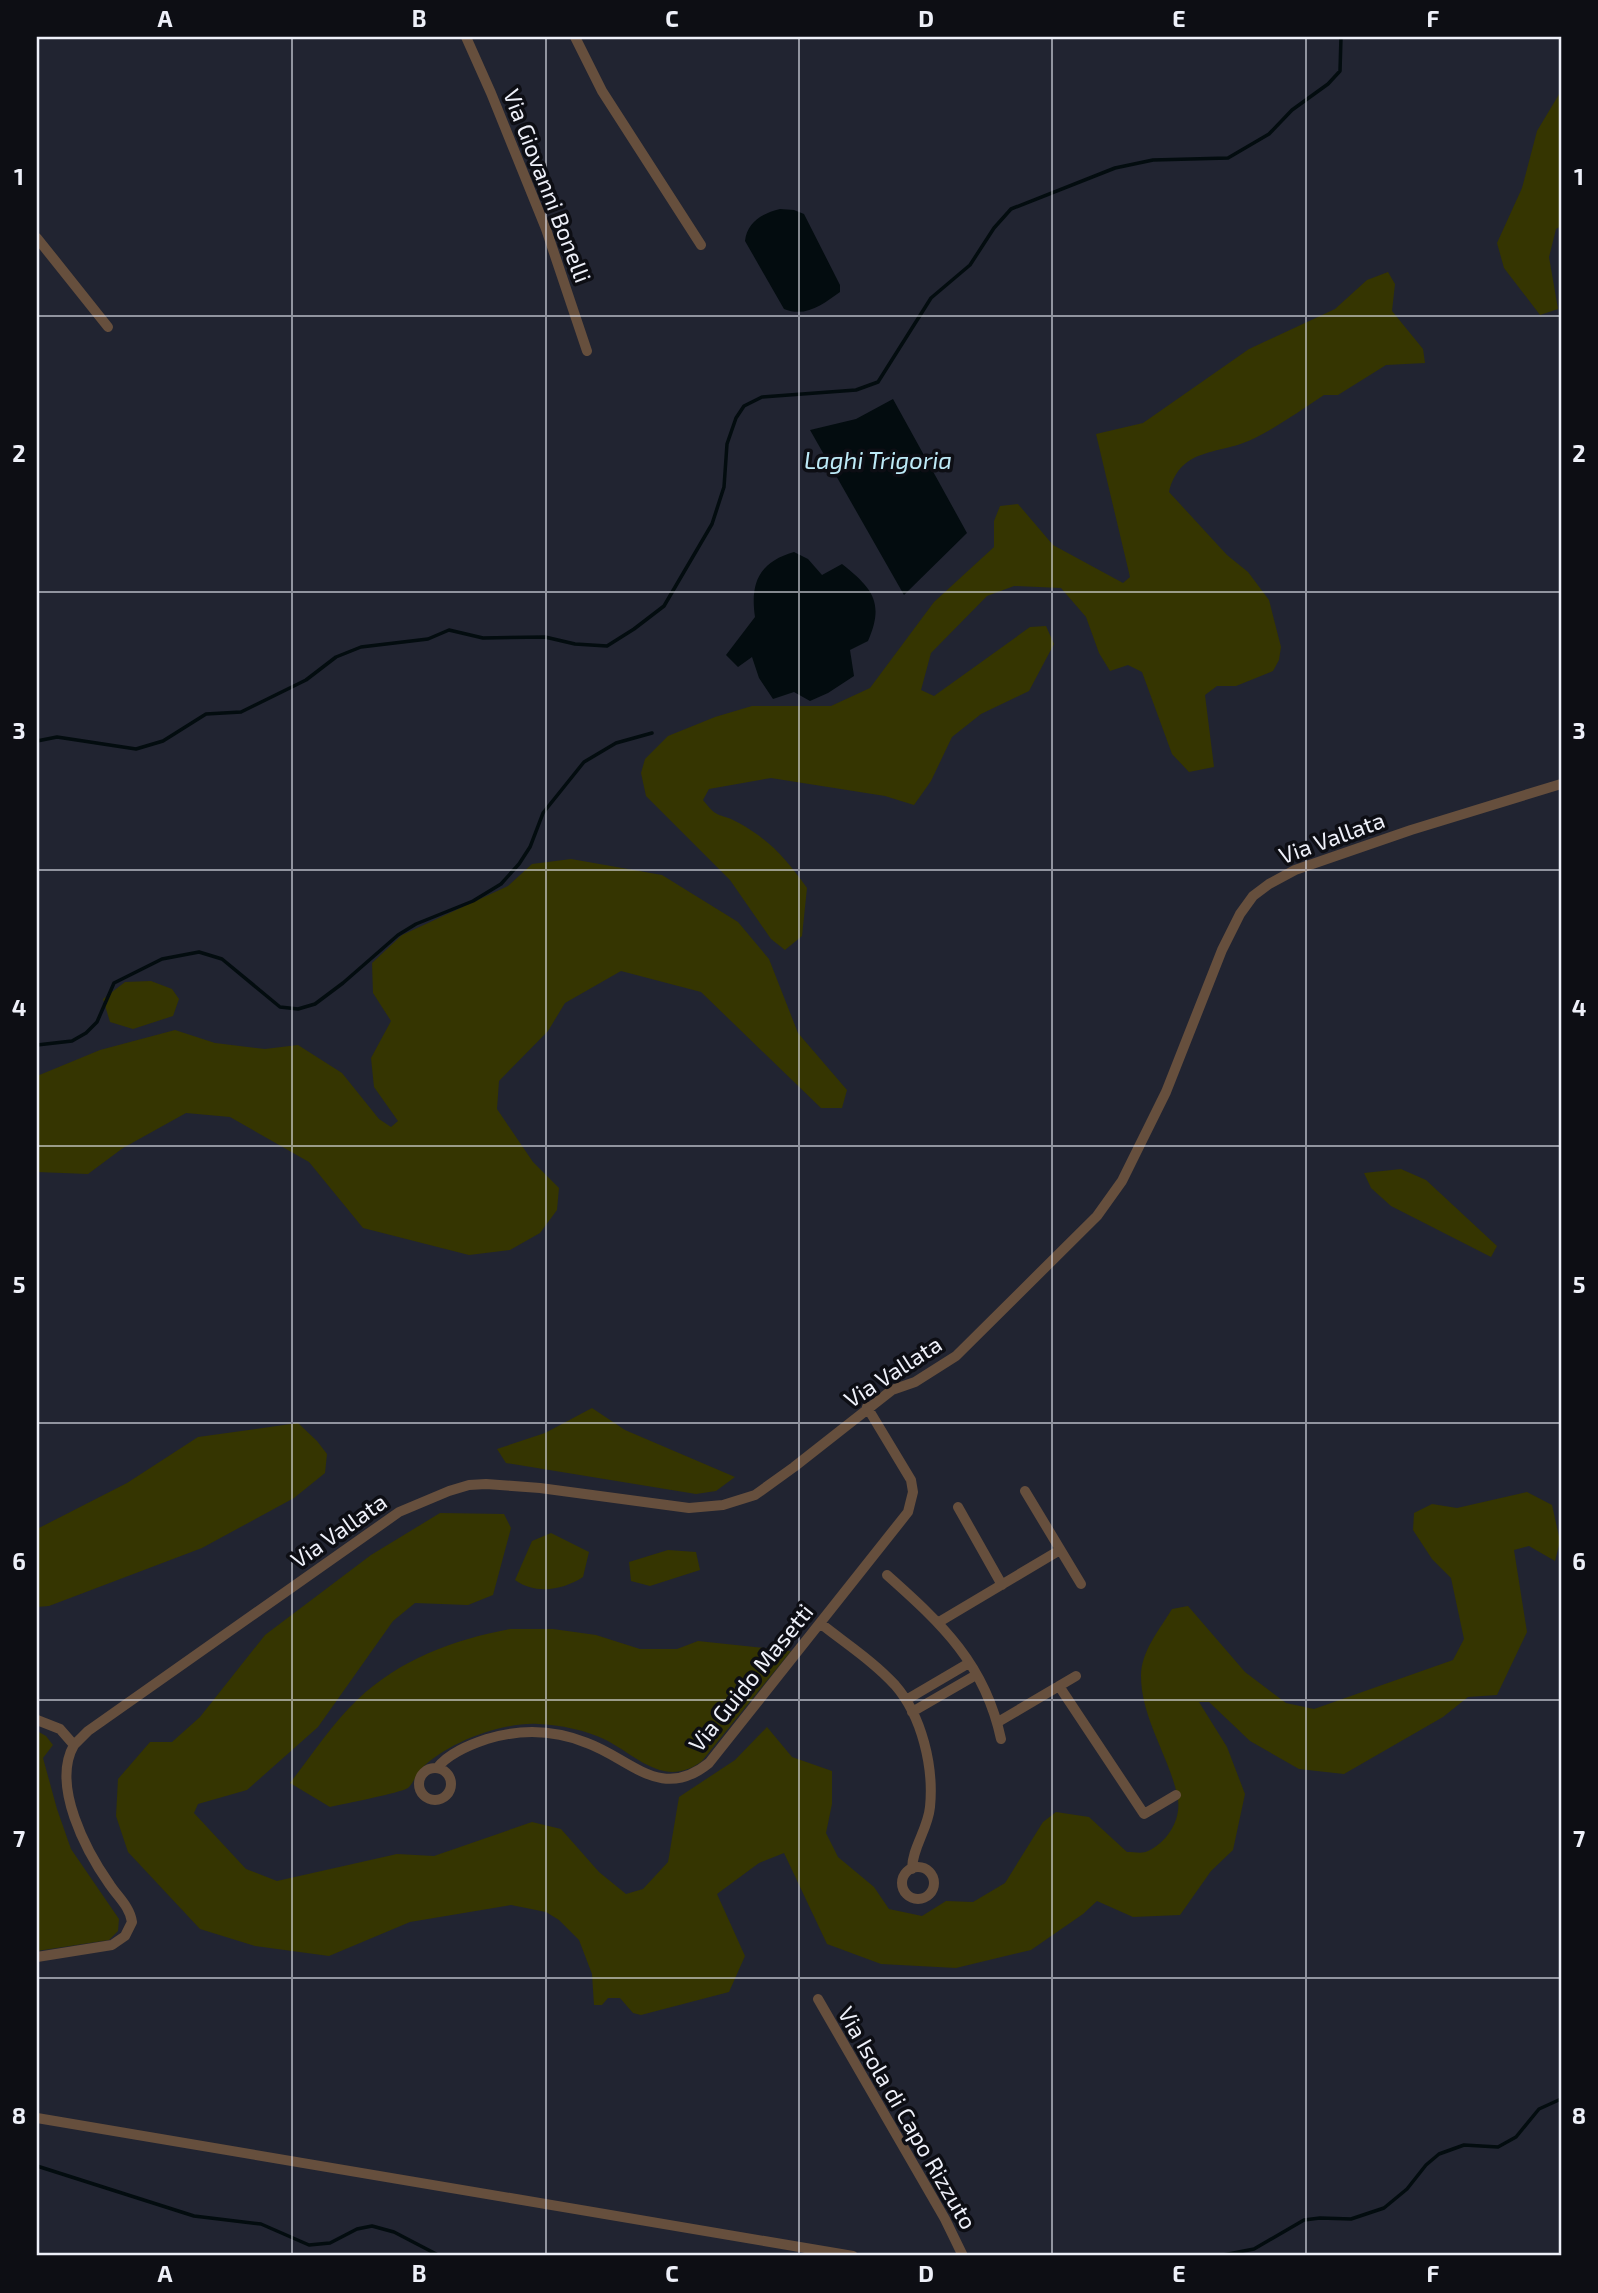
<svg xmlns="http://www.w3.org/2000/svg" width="1598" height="2293" viewBox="0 0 1598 2293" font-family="'Exo 2',sans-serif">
<rect width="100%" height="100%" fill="#212431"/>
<path fill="#353501" d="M 1561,91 L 1561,226 L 1556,229 L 1549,257 L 1558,309 L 1540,315 L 1504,268 L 1497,243 L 1522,188 L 1537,131 Z
M 1388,272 L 1395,284 L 1392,311 L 1423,349 L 1425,363 L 1386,365 L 1338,395 L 1324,395 C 1301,410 1279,426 1255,438 C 1220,456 1181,445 1169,492 L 1227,555 L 1248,572 L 1269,600 L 1281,647 L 1279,660 L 1273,671 L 1236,686 L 1217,686 L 1205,695 L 1214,767 L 1189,772 L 1172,754 L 1142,672 L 1128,665 L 1110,671 L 1099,653 L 1086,617 L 1061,588 L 1014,586 L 987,596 L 931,653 L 921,690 L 934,696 L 1030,627 L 1046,626 L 1054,644 L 1029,691 L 981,714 L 952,737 L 931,781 L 914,805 L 885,796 L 771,778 L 709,789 L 703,800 C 719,821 720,812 739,823 C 771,841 786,859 807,888 L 802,936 L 785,950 L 771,939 L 730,880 L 646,796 L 641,773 L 645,759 L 668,736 L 715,717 L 752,706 L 831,706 L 870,688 L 934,602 L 994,547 L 994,521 L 1000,506 L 1018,504 L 1053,545 L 1123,583 L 1130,577 L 1096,434 L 1143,423 L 1249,349 L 1335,309 L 1367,280 Z
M 571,859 L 662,875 L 738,922 L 769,959 L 798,1033 L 847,1090 L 842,1108 L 821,1108 L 701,992 L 621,971 L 565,1003 L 548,1031 L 499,1081 L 497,1109 L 533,1162 L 559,1188 L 557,1210 L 540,1233 L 510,1250 L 469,1255 L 363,1228 L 309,1162 L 230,1117 L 186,1113 L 123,1148 L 88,1174 L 37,1172 L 37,1076 L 100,1050 L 175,1030 L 215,1043 L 265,1049 L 298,1045 L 342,1073 L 379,1119 L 391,1127 L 398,1121 L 374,1087 L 371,1058 L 391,1021 L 373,993 L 372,963 L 402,935 L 508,886 L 532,864 Z
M 151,981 L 172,989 L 179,999 L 173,1016 L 133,1029 L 110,1022 L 103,999 L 125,982 Z
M 1401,1169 L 1426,1180 L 1497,1246 L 1491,1257 L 1391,1206 L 1371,1188 L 1364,1173 Z
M 592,1408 L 625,1430 L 735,1477 L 716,1491 L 696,1494 L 506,1463 L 497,1449 L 545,1433 Z
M 298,1423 L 317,1441 L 327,1454 L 325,1473 L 294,1498 L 202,1548 L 49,1606 L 37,1607 L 37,1529 L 127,1483 L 198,1437 Z
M 1527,1492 L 1552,1505 L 1560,1541 L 1555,1561 L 1529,1546 L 1514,1550 L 1527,1632 L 1497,1695 L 1468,1697 L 1443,1717 L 1344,1774 L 1299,1769 L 1250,1741 L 1209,1702 L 1199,1702 L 1227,1747 L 1245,1794 L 1233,1850 L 1211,1871 L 1180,1915 L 1133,1917 L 1097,1901 L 1083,1914 L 1031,1950 L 956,1968 L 881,1964 L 827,1944 L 784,1853 L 759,1863 L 717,1894 L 745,1956 L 729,1992 L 641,2015 L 633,2013 L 620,1998 L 608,1998 L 602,2005 L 594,2005 L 592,1974 L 579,1940 L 559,1920 L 546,1912 L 511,1905 L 410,1922 L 329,1956 L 255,1946 L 200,1929 L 128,1852 L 116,1816 L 118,1779 L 150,1742 L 172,1742 L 200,1717 L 265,1635 L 371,1555 L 440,1513 L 504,1514 L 511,1528 L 493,1595 L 468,1605 L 415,1603 L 393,1621 L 318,1727 L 247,1790 L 198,1804 L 194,1813 L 246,1869 L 277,1881 L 397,1854 L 434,1856 L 532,1822 L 561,1829 L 599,1872 L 626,1894 L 643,1889 L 668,1862 L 679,1797 L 735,1760 L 767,1727 L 792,1757 L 832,1771 L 832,1804 L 826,1833 L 838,1857 L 874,1887 L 889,1909 L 922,1916 L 946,1901 L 973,1902 L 1005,1883 L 1043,1822 L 1056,1812 L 1089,1817 L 1127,1852 C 1134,1852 1143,1854 1148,1851 C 1169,1841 1183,1817 1177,1794 C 1168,1755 1141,1717 1141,1676 C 1141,1651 1160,1629 1172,1609 L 1188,1606 L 1245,1672 L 1286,1703 L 1314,1709 L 1453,1660 L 1464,1639 L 1451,1578 L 1432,1559 L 1413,1530 L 1414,1513 L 1432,1504 L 1457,1508 Z
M 551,1533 L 589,1552 L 583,1577 C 563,1590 536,1595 515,1580 L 532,1541 Z
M 668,1550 L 696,1552 L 700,1570 L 650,1586 L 631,1581 L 629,1562 Z
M 510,1629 L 553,1629 L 596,1635 L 640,1649 L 677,1649 L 698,1641 L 791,1651 L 702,1761 C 665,1789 637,1756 606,1740 C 586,1730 560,1725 538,1724 C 501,1722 446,1743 420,1770 C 416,1775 413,1784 408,1788 C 400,1793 343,1804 330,1807 L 290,1783 C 311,1756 332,1724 357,1700 C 400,1659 453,1640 510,1629 Z
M 37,1731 L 46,1736 L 53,1745 L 43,1758 L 57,1809 L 71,1849 L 119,1919 L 118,1931 L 109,1940 L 37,1951 Z"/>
<path fill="#030c0f" d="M 780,209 L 794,210 L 804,214 L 840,285 L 840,292 C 823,304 806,318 784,309 L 745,241 C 747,222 763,213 780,209 Z
M 893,399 L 967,533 L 904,595 L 810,430 L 856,419 Z
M 794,552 L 808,559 L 822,575 L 842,564 C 872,588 885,602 868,641 L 850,650 L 854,676 L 828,693 L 810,701 L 794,692 L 773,699 L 759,678 L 752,657 L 738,667 L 726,655 L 755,617 C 750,583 759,562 794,552 Z"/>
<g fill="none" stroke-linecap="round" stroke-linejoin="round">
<path stroke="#030c0f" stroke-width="3.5" d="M 37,741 L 57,737 L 136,749 L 163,741 L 206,714 L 241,712 L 306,680 L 336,657 L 361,647 L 428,639 L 449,630 L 483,638 L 545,637 L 575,644 L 607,646 L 634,629 L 664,606 L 712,524 L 724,487 L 727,444 L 736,418 L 744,406 L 762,397 L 856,390 L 878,382 L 931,298 L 970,265 L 994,228 L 1011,209 L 1115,168 L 1153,160 L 1228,158 L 1269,134 L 1292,110 L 1328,84 L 1340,71 L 1341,37
M 37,1045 L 72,1041 L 86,1033 L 97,1022 L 114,983 L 162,959 L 199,952 L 222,959 L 280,1007 L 298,1009 L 315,1004 L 343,983 L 398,935 L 416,924 L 473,901 L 501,884 L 519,864 L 530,847 L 543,813 L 584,762 L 616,743 L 652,733
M 37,2166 L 194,2216 L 261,2224 L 309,2245 L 330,2243 L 357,2229 L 372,2226 L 394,2232 L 440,2256
M 1218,2256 L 1254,2249 L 1304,2220 L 1320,2218 L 1351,2219 L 1384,2208 L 1407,2189 L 1426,2165 L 1439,2154 L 1464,2145 L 1498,2147 L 1516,2137 L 1539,2109 L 1561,2099"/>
<path stroke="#664f3d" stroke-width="10" d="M 466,37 L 491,93 L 546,229 L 587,351
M 575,37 L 602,91 L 701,245
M 37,238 L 108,327
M 1025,1491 L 1081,1584
M 958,1507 L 1002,1585
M 887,1575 C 942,1624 985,1664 1001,1739
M 939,1622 L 1060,1550
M 820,1623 C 845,1643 873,1661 895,1685 C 922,1716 934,1767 930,1807 C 928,1829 912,1848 912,1869
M 1059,1686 L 1144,1814 L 1176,1795
M 906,1700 L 969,1663
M 912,1712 L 976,1675
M 37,1720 L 60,1729 L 74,1745 C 51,1785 86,1851 110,1885 C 118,1897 130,1907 132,1922 L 125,1936 L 112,1945 L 37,1957
M 998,1722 L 1076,1676
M 74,1745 L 88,1731 L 399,1512 L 449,1491 L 469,1485 L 486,1484 L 540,1488 L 689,1508 L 723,1505 L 755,1495 L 794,1467 L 892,1390 L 915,1382 L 956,1356 L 1097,1216 L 1122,1181 L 1166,1092 L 1222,950 L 1240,914 L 1253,896 L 1269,884 L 1295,870 L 1411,830 L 1561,784
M 437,1768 C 449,1753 469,1745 487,1739 C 520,1729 555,1730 587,1743 C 631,1759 661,1802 709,1763 L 908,1512 L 913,1492 L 911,1480 L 867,1407
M419 1784a16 16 0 1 1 32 0a16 16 0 1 1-32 0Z
M902 1883a16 16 0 1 1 32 0a16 16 0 1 1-32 0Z
M 818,1999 L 945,2219 L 963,2256
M 37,2118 L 853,2256"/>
</g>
<path fill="none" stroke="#eef0f9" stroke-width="2" stroke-opacity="0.55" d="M 292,37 L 292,2256M 546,37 L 546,2256M 799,37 L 799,2256M 1052,37 L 1052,2256M 1306,37 L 1306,2256M 37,316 L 1561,316M 37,592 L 1561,592M 37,870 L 1561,870M 37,1146 L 1561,1146M 37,1423 L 1561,1423M 37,1700 L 1561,1700M 37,1978 L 1561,1978"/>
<g text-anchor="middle" stroke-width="7" stroke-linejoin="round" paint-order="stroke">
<g font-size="23" fill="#eef0f9" stroke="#0d0e14">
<text transform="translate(547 186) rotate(69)" y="8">Via Giovanni Bonelli</text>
<text transform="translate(1332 838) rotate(-20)" y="8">Via Vallata</text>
<text transform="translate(893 1372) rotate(-33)" y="8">Via Vallata</text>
<text transform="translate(339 1531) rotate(-35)" y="8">Via Vallata</text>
<text transform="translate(751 1678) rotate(-51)" y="8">Via Guido Masetti</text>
<text transform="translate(907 2118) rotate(60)" y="8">Via Isola di Capo Rizzuto</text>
</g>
<g font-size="24" font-style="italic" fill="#bdeaf7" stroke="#0d0e14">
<text x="878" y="469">Laghi Trigoria</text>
</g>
</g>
<rect width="1598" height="2293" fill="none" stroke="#0d0e14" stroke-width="77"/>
<rect x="38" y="38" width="1522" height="2216" fill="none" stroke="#eef0f9" stroke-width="2.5"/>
<g font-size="23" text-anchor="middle" font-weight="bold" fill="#eef0f9">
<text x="165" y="27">A</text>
<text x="419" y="27">B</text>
<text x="672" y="27">C</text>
<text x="926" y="27">D</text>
<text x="1179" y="27">E</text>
<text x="1433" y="27">F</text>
<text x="19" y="185">1</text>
<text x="1579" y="185">1</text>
<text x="19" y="462">2</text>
<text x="1579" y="462">2</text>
<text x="19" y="739">3</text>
<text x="1579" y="739">3</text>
<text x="19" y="1016">4</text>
<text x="1579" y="1016">4</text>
<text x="19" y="1293">5</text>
<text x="1579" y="1293">5</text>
<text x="19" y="1570">6</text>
<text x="1579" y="1570">6</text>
<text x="19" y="1847">7</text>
<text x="1579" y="1847">7</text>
<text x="19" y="2124">8</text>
<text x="1579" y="2124">8</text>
<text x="165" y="2282">A</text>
<text x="419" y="2282">B</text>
<text x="672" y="2282">C</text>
<text x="926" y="2282">D</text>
<text x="1179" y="2282">E</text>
<text x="1433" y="2282">F</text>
</g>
</svg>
